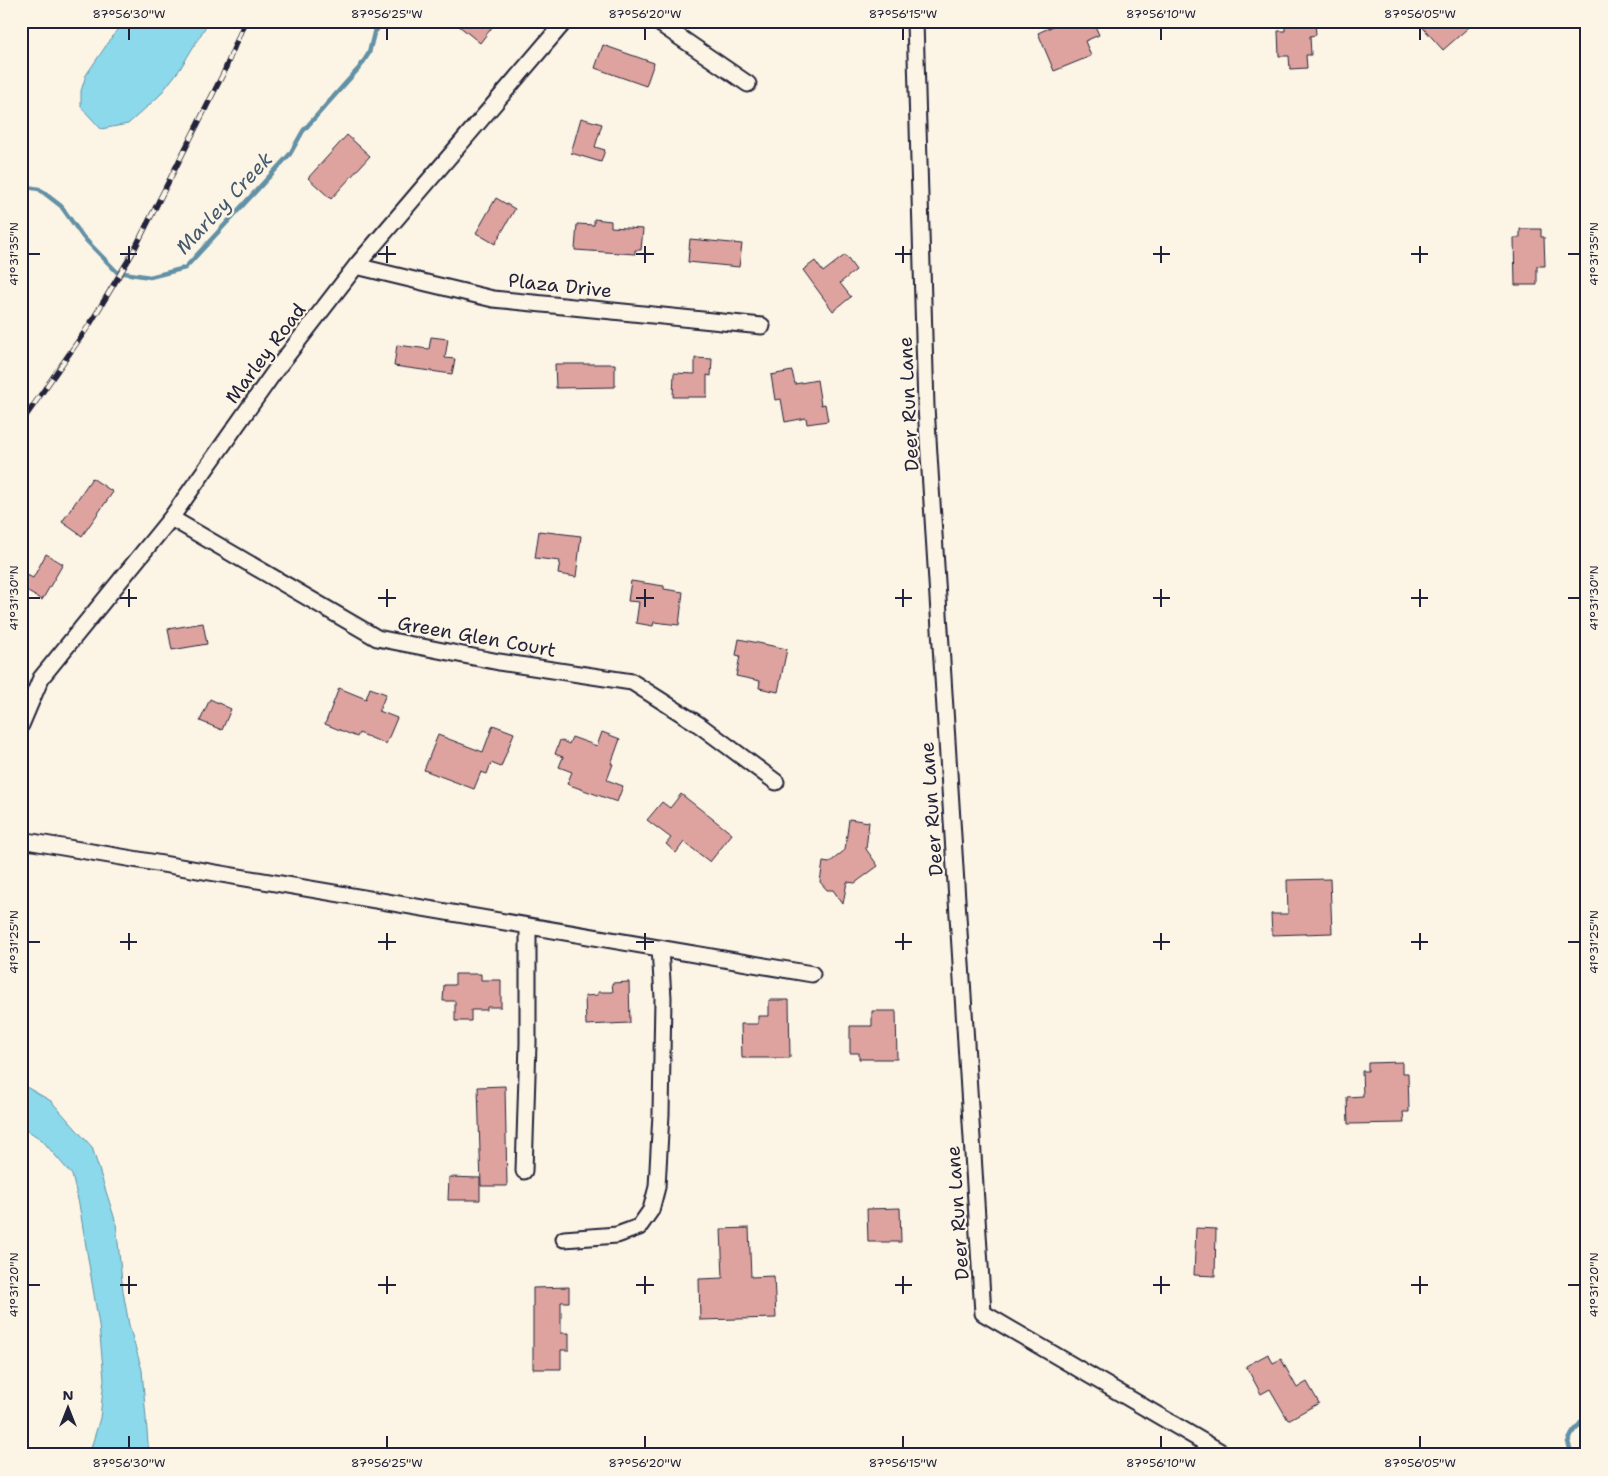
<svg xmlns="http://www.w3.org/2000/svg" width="1608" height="1476" viewBox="0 0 1608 1476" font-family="'Shantell Sans',sans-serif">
<rect width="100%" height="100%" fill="#fcf5e5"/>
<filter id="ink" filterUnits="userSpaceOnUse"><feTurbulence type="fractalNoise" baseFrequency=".02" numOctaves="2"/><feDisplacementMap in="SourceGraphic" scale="10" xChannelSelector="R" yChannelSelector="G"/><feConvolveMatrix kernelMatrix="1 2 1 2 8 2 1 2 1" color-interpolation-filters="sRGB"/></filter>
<g filter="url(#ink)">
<path fill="#8cd9eb" stroke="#6290a5" d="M 123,21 L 209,21 L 180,69 L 159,96 L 128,124 L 101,129 L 81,107 L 81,91 L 86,75 Z
M 21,1084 L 51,1101 L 92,1147 L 116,1223 L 123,1291 L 129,1325 L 142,1370 L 149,1455 L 89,1455 L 100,1418 L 104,1379 L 99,1325 L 79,1204 L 72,1175 L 42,1140 L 21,1126 Z"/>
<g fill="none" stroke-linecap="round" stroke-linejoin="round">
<path stroke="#6290a5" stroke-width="4.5" d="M 21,186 L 39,189 L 61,206 L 83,237 L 117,272 L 150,277 L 185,268 L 290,154 L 303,131 L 360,67 L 369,53 L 374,33 L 384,21
M 1572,1455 L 1568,1442 L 1572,1434 L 1583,1420 L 1587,1410"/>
</g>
<path fill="#dea39f" stroke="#22223b" d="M 453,21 L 488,21 L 493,26 L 480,43 Z
M 1064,21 L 1093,21 L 1099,35 L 1085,41 L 1091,56 L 1054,71 L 1038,33 Z
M 1292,21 L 1315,21 L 1316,35 L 1310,36 L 1311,55 L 1306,55 L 1307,68 L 1290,69 L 1289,56 L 1279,56 L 1278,31 L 1285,31 L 1285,25 L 1292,24 Z
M 1417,21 L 1476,21 L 1443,50 Z
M 603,45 L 654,63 L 646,86 L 595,68 Z
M 581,118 L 602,124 L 595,147 L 605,150 L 601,162 L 571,153 Z
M 347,135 L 370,156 L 331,199 L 308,178 Z
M 496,198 L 515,209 L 495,244 L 476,233 Z
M 594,219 L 611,221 L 611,227 L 643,229 L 641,250 L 635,250 L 635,254 L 575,250 L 577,224 L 594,225 Z
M 1520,229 L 1541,229 L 1541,237 L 1544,237 L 1545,266 L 1537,266 L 1537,285 L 1515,285 L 1514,238 L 1520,238 Z
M 690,239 L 742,244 L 739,267 L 688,262 Z
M 845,255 L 856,270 L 840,283 L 851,297 L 833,311 L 803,270 L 815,261 L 823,272 Z
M 431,337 L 448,339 L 445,358 L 455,359 L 452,374 L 394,366 L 397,345 L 429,349 Z
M 695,358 L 712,359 L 711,376 L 707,375 L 707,397 L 673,397 L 674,373 L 695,374 Z
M 555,364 L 615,364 L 615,387 L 556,388 Z
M 792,371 L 795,384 L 817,380 L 821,405 L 825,404 L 828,421 L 807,424 L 806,418 L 785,422 L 781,399 L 775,400 L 771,375 Z
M 92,478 L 113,492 L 82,536 L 62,522 Z
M 539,531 L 581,536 L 576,577 L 558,574 L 560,561 L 535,558 Z
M 46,554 L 63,564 L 42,600 L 21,588 L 21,584 L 27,575 L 33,578 Z
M 631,581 L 664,586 L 664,589 L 683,592 L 679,625 L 654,622 L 653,626 L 636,623 L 639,602 L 628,601 Z
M 203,623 L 207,644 L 172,650 L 168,629 Z
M 739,639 L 787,649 L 778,692 L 759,688 L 760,681 L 736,676 L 740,656 L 736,655 Z
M 339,688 L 366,699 L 370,688 L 386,694 L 379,711 L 397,718 L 386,744 L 359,733 L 357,737 L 325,724 Z
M 210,699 L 231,709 L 222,730 L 200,721 Z
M 493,725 L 514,733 L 501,767 L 491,763 L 487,774 L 481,772 L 474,789 L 424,770 L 438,735 L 483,752 Z
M 602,732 L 620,739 L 611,764 L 613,764 L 607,780 L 623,786 L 617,802 L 567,784 L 572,772 L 559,767 L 563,757 L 555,754 L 560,740 L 569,744 L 572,737 L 597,746 Z
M 681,794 L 732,834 L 710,862 L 684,842 L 676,853 L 666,844 L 671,838 L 647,820 L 662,802 L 670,808 Z
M 849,819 L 869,822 L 866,849 L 878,866 L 855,883 L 847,882 L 843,904 L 833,890 L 827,890 L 820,882 L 823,862 L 829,863 L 845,850 Z
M 1330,879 L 1332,933 L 1272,935 L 1271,914 L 1288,914 L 1287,880 Z
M 455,974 L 481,974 L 481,980 L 501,980 L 501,1007 L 487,1007 L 487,1010 L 471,1010 L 471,1021 L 455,1021 L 455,1001 L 443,1001 L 444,985 L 455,985 Z
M 629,982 L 630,1023 L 586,1025 L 585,996 L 598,995 L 598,992 L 613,992 L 612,983 Z
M 769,1000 L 789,1000 L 790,1058 L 742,1058 L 741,1024 L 758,1024 L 758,1016 L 769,1016 Z
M 872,1011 L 896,1011 L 897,1059 L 859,1059 L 859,1053 L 850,1053 L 850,1026 L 872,1026 Z
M 1402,1062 L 1402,1073 L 1408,1073 L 1409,1112 L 1403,1112 L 1404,1123 L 1348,1124 L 1347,1097 L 1363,1096 L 1362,1071 L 1368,1071 L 1368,1063 Z
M 505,1086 L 507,1186 L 481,1186 L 478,1087 Z
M 449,1177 L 480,1178 L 480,1200 L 448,1200 Z
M 900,1208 L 901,1242 L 868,1242 L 867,1209 Z
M 749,1228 L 751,1277 L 774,1276 L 776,1318 L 700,1320 L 699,1279 L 723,1278 L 721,1229 Z
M 1196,1228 L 1216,1229 L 1215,1276 L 1194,1275 Z
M 569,1287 L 569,1302 L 561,1302 L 561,1333 L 569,1333 L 569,1350 L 561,1350 L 561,1369 L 533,1369 L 533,1288 Z
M 1268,1354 L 1273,1363 L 1281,1359 L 1297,1388 L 1307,1382 L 1319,1403 L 1288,1420 L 1270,1389 L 1261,1394 L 1246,1366 Z"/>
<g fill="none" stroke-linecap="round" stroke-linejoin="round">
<g stroke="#22223b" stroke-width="19">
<path id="minor" d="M 656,21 L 748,84
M 915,21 L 926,407 L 983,1313 L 1226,1455
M 356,266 L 493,299 L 762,326
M 171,518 L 377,638 L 499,662 L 632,682 L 698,724 L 776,782
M 21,725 L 41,678 L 171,518 L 275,371 L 356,266 L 565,21
M 21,840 L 812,974
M 524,1171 L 528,1043 L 528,926
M 564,1239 L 617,1235 L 639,1227 L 651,1210 L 657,1187 L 661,1114 L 663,998 L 660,948"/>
</g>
<use href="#minor" stroke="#fcf5e5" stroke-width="15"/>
<g stroke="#22223b" stroke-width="5.5">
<path id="rail" d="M 21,423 L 90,324 L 132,254 L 224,72 L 245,21"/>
</g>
<use href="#rail" stroke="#fcf5e5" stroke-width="4" stroke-dasharray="11" stroke-linecap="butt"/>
</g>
</g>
<path fill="none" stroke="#22223b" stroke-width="2" d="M 129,28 L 129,40M 387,28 L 387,40M 645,28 L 645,40M 903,28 L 903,40M 1161,28 L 1161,40M 1420,28 L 1420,40M 129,246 L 129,263M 387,246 L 387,263M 645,246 L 645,263M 903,246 L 903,263M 1161,246 L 1161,263M 1420,246 L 1420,263M 28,254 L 40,254M 120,254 L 137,254M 378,254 L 396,254M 636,254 L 654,254M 895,254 L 912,254M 1153,254 L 1170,254M 1411,254 L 1428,254M 1568,254 L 1580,254M 129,589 L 129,607M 387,589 L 387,607M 645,589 L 645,607M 903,589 L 903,607M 1161,589 L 1161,607M 1420,589 L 1420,607M 28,598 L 40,598M 120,598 L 137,598M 378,598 L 396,598M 636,598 L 654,598M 895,598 L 912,598M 1153,598 L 1170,598M 1411,598 L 1428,598M 1568,598 L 1580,598M 129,933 L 129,950M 387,933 L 387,950M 645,933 L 645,950M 903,933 L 903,950M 1161,933 L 1161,950M 1420,933 L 1420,950M 28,942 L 40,942M 120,942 L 137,942M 378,942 L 396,942M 636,942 L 654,942M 895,942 L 912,942M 1153,942 L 1170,942M 1411,942 L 1428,942M 1568,942 L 1580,942M 129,1276 L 129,1294M 387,1276 L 387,1294M 645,1276 L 645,1294M 903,1276 L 903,1294M 1161,1276 L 1161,1294M 1420,1276 L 1420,1294M 28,1285 L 40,1285M 120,1285 L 137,1285M 378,1285 L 396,1285M 636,1285 L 654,1285M 895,1285 L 912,1285M 1153,1285 L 1170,1285M 1411,1285 L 1428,1285M 1568,1285 L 1580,1285M 129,1436 L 129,1448M 387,1436 L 387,1448M 645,1436 L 645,1448M 903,1436 L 903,1448M 1161,1436 L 1161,1448M 1420,1436 L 1420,1448"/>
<g text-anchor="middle" stroke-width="4.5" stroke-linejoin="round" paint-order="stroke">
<g font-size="19" fill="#22223b" stroke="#fcf5e5">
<text transform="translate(560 285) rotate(6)" y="7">Plaza Drive</text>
<text transform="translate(265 353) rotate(-53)" y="7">Marley Road</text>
<text transform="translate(908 404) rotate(-93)" y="7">Deer Run Lane</text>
<text transform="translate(477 636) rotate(10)" y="7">Green Glen Court</text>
<text transform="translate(931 809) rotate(-94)" y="7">Deer Run Lane</text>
<text transform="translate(957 1213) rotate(-94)" y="7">Deer Run Lane</text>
</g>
<g font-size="20" font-style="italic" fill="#425970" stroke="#fcf5e5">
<text transform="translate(224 203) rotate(-47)" y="7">Marley Creek</text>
</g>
</g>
<rect width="1608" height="1476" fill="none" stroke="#fcf5e5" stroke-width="55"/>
<g transform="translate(68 1408)" stroke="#fcf5e5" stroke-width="4" paint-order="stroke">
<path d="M0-4L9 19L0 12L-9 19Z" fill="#22223b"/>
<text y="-8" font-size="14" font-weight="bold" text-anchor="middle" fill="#22223b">N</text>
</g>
<rect x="28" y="28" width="1552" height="1420" fill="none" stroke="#22223b" stroke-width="2"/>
<g font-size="12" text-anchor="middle" fill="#22223b">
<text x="129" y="18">87°56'30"W</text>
<text x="387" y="18">87°56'25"W</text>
<text x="645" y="18">87°56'20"W</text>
<text x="903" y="18">87°56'15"W</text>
<text x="1161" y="18">87°56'10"W</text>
<text x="1420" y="18">87°56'05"W</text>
<text transform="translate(14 254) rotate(-90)" y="4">41°31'35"N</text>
<text transform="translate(1594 254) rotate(-90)" y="4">41°31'35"N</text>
<text transform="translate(14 598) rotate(-90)" y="4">41°31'30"N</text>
<text transform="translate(1594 598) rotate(-90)" y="4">41°31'30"N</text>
<text transform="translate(14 942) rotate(-90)" y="4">41°31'25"N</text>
<text transform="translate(1594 942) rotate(-90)" y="4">41°31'25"N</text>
<text transform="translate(14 1285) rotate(-90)" y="4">41°31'20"N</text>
<text transform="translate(1594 1285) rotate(-90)" y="4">41°31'20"N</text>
<text x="129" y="1467">87°56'30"W</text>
<text x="387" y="1467">87°56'25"W</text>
<text x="645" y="1467">87°56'20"W</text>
<text x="903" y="1467">87°56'15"W</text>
<text x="1161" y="1467">87°56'10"W</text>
<text x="1420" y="1467">87°56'05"W</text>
</g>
</svg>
